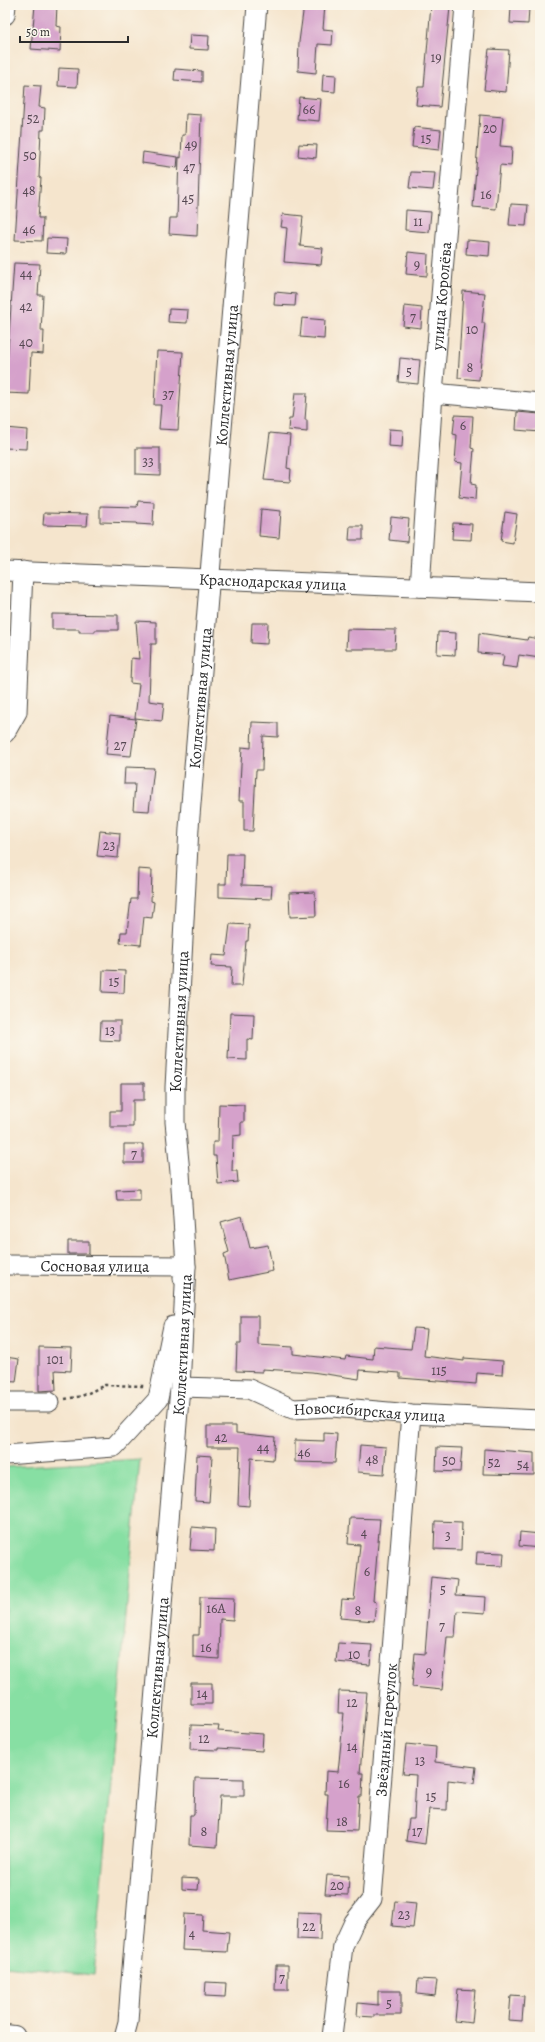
<svg xmlns="http://www.w3.org/2000/svg" width="545" height="2042" viewBox="0 0 545 2042" font-family="Alegreya,serif">
<rect width="100%" height="100%" fill="#fbf7ec"/>
<filter id="ink" filterUnits="userSpaceOnUse"><feTurbulence type="fractalNoise" baseFrequency=".025" numOctaves="2"/><feDisplacementMap in="SourceGraphic" scale="8" xChannelSelector="R" yChannelSelector="G"/><feConvolveMatrix kernelMatrix="1 2 1 2 8 2 1 2 1" color-interpolation-filters="sRGB"/></filter>
<filter id="wash" filterUnits="userSpaceOnUse"><feTurbulence type="fractalNoise" baseFrequency=".012" numOctaves="4" result="noise"/><feDisplacementMap in="SourceGraphic" scale="16" xChannelSelector="R" yChannelSelector="G"/><feGaussianBlur stdDeviation="0.9" result="paint"/><feColorMatrix in="noise" values="0 0 0 0 0 0 0 0 0 0 0 0 0 0 0 0 0 1.4 0 .05"/><feComposite in="paint" operator="in"/></filter>
<g filter="url(#wash)">
<rect width="100%" height="100%" fill="#f5e5cd"/>
<path fill="#87dfa3" stroke="#598567" d="M 140,1459 L 94,1975 L 5,1966 L 5,1467 Z"/>
<g id="blocks">
<path fill="#d5a1cb" d="M 35,5 L 57,5 L 56,26 L 61,27 L 60,51 L 31,49 Z
M 304,5 L 325,5 L 323,29 L 333,30 L 332,45 L 318,44 L 316,73 L 298,71 L 299,42 Z
M 431,5 L 450,7 L 440,107 L 416,105 L 418,87 L 424,87 Z
M 511,7 L 529,8 L 528,24 L 510,23 Z
M 190,35 L 209,36 L 208,50 L 189,49 Z
M 489,49 L 509,50 L 506,92 L 484,90 Z
M 59,68 L 78,69 L 77,87 L 58,86 Z
M 175,69 L 202,71 L 202,82 L 174,80 Z
M 323,74 L 336,75 L 335,92 L 322,91 Z
M 25,85 L 41,86 L 39,107 L 45,108 L 44,130 L 41,130 L 39,177 L 41,178 L 38,218 L 43,218 L 42,241 L 15,240 Z
M 299,97 L 321,99 L 319,121 L 297,119 Z
M 186,114 L 201,115 L 197,236 L 169,234 L 170,218 L 177,218 L 179,157 L 181,158 L 182,135 L 185,135 Z
M 480,115 L 503,117 L 500,146 L 512,147 L 511,166 L 500,165 L 496,209 L 473,207 Z
M 414,127 L 441,130 L 439,150 L 412,147 Z
M 299,144 L 317,145 L 316,158 L 298,156 Z
M 143,152 L 178,157 L 177,168 L 142,163 Z
M 411,172 L 435,173 L 433,190 L 409,188 Z
M 511,204 L 528,205 L 526,226 L 509,225 Z
M 406,210 L 431,212 L 429,232 L 405,230 Z
M 283,214 L 303,216 L 300,246 L 323,248 L 321,265 L 284,262 L 287,228 L 281,227 Z
M 47,238 L 67,239 L 66,254 L 46,253 Z
M 467,240 L 490,242 L 489,256 L 466,254 Z
M 408,252 L 428,254 L 427,276 L 406,274 Z
M 14,263 L 40,264 L 38,295 L 43,295 L 41,331 L 44,331 L 43,354 L 31,353 L 29,394 L 5,393 Z
M 463,291 L 485,293 L 482,323 L 485,323 L 479,380 L 458,378 Z
M 275,292 L 296,294 L 295,306 L 274,305 Z
M 405,306 L 422,308 L 421,328 L 403,326 Z
M 169,309 L 188,310 L 187,323 L 168,322 Z
M 302,318 L 325,320 L 324,339 L 300,337 Z
M 157,351 L 183,352 L 178,430 L 159,429 L 161,405 L 154,405 Z
M 400,358 L 420,360 L 418,384 L 398,382 Z
M 295,393 L 307,393 L 305,420 L 307,420 L 307,432 L 288,430 L 289,419 L 292,419 Z
M 517,412 L 540,414 L 540,432 L 516,430 Z
M 455,415 L 473,416 L 471,448 L 474,449 L 471,484 L 476,485 L 475,500 L 459,498 L 462,463 L 455,462 L 457,435 L 453,434 Z
M 5,428 L 27,430 L 26,449 L 5,448 Z
M 389,429 L 403,430 L 402,447 L 388,446 Z
M 270,433 L 290,435 L 287,468 L 291,469 L 290,482 L 264,480 Z
M 136,448 L 160,448 L 160,475 L 136,474 Z
M 138,501 L 154,502 L 153,525 L 136,524 L 137,523 L 100,522 L 100,506 L 137,507 Z
M 261,509 L 281,511 L 279,538 L 259,536 Z
M 505,512 L 517,514 L 513,543 L 501,541 Z
M 44,513 L 88,514 L 87,526 L 43,525 Z
M 391,517 L 409,519 L 407,542 L 389,540 Z
M 453,523 L 472,524 L 471,540 L 452,539 Z
M 350,526 L 363,526 L 363,540 L 349,540 Z
M 52,614 L 118,615 L 118,630 L 95,630 L 95,632 L 79,632 L 79,629 L 52,629 Z
M 136,621 L 156,622 L 156,644 L 151,644 L 149,701 L 164,703 L 162,721 L 135,718 L 139,684 L 130,683 L 131,658 L 139,659 Z
M 252,623 L 268,623 L 267,644 L 251,643 Z
M 347,629 L 396,630 L 395,649 L 346,649 Z
M 438,632 L 456,633 L 455,655 L 437,654 Z
M 479,633 L 527,640 L 528,637 L 540,639 L 540,658 L 519,655 L 517,668 L 502,666 L 504,655 L 478,653 Z
M 110,716 L 136,719 L 131,756 L 106,754 Z
M 252,722 L 278,723 L 278,737 L 263,736 L 262,770 L 256,770 L 253,831 L 244,831 L 244,801 L 239,801 L 242,747 L 251,748 Z
M 125,767 L 154,768 L 149,811 L 133,810 L 135,784 L 124,784 Z
M 100,831 L 120,833 L 118,858 L 97,856 Z
M 227,854 L 243,854 L 242,885 L 272,886 L 271,899 L 219,897 L 219,884 L 226,884 Z
M 138,869 L 152,870 L 151,901 L 154,902 L 152,918 L 144,917 L 141,945 L 120,943 L 121,932 L 127,932 L 131,899 L 137,899 Z
M 315,892 L 316,916 L 290,917 L 289,893 Z
M 230,924 L 249,925 L 248,941 L 246,941 L 242,986 L 231,986 L 232,967 L 211,966 L 212,955 L 226,956 Z
M 103,970 L 125,971 L 124,993 L 102,992 Z
M 230,1013 L 254,1014 L 253,1040 L 247,1039 L 247,1060 L 228,1059 Z
M 101,1021 L 120,1021 L 120,1041 L 100,1040 Z
M 121,1083 L 144,1083 L 144,1100 L 133,1100 L 133,1127 L 110,1127 L 110,1111 L 121,1111 Z
M 219,1104 L 244,1105 L 244,1122 L 241,1122 L 241,1135 L 233,1136 L 232,1171 L 237,1171 L 238,1182 L 218,1184 L 216,1156 L 213,1156 L 213,1142 L 218,1142 Z
M 124,1144 L 143,1144 L 143,1163 L 124,1163 Z
M 140,1189 L 140,1200 L 117,1200 L 116,1190 Z
M 242,1216 L 250,1248 L 268,1245 L 273,1271 L 229,1280 L 224,1254 L 229,1252 L 221,1222 Z
M 68,1241 L 89,1241 L 89,1254 L 68,1254 Z
M 241,1316 L 258,1316 L 258,1345 L 293,1347 L 293,1354 L 345,1360 L 346,1356 L 373,1359 L 374,1346 L 411,1349 L 414,1328 L 427,1329 L 424,1356 L 464,1361 L 464,1358 L 503,1361 L 502,1375 L 477,1373 L 476,1384 L 413,1379 L 400,1378 L 400,1373 L 360,1370 L 359,1379 L 312,1372 L 262,1369 L 262,1372 L 236,1371 L 237,1344 L 241,1344 Z
M 39,1347 L 72,1348 L 71,1371 L 55,1370 L 56,1390 L 39,1391 Z
M 5,1357 L 19,1359 L 16,1382 L 5,1381 Z
M 207,1426 L 236,1426 L 236,1433 L 275,1437 L 273,1460 L 251,1458 L 249,1506 L 238,1505 L 240,1447 L 207,1447 Z
M 324,1433 L 337,1434 L 335,1463 L 295,1462 L 295,1440 L 324,1441 Z
M 360,1445 L 386,1447 L 384,1474 L 358,1472 Z
M 437,1447 L 462,1448 L 460,1472 L 436,1471 Z
M 484,1449 L 534,1453 L 534,1475 L 483,1474 Z
M 197,1455 L 212,1456 L 209,1502 L 195,1501 Z
M 350,1518 L 380,1519 L 373,1601 L 376,1602 L 374,1621 L 340,1618 L 342,1599 L 354,1600 L 360,1545 L 348,1544 Z
M 435,1521 L 462,1522 L 461,1550 L 434,1549 Z
M 192,1527 L 215,1529 L 214,1551 L 190,1550 Z
M 520,1532 L 540,1534 L 540,1548 L 519,1546 Z
M 477,1552 L 504,1553 L 503,1566 L 476,1565 Z
M 431,1577 L 458,1580 L 456,1595 L 486,1597 L 485,1613 L 457,1611 L 455,1637 L 447,1637 L 442,1690 L 412,1687 L 415,1653 L 425,1654 Z
M 200,1597 L 234,1598 L 233,1620 L 220,1619 L 219,1659 L 193,1657 L 193,1635 L 199,1635 Z
M 338,1643 L 372,1645 L 370,1665 L 336,1662 Z
M 191,1683 L 212,1683 L 212,1704 L 191,1704 Z
M 339,1691 L 367,1692 L 360,1773 L 363,1773 L 362,1796 L 359,1796 L 357,1831 L 326,1830 L 328,1794 L 325,1794 L 326,1771 L 338,1772 L 344,1713 L 338,1713 Z
M 191,1725 L 219,1726 L 218,1731 L 263,1734 L 262,1751 L 218,1748 L 218,1750 L 190,1749 Z
M 406,1744 L 436,1747 L 435,1762 L 476,1767 L 474,1783 L 448,1780 L 447,1810 L 429,1809 L 425,1844 L 406,1841 L 409,1819 L 414,1819 L 416,1775 L 403,1774 Z
M 195,1778 L 244,1779 L 244,1796 L 220,1796 L 217,1847 L 189,1845 L 190,1815 L 194,1815 Z
M 327,1875 L 349,1876 L 348,1895 L 325,1894 Z
M 182,1878 L 199,1879 L 198,1890 L 182,1889 Z
M 395,1901 L 416,1903 L 413,1928 L 392,1926 Z
M 298,1912 L 321,1913 L 320,1940 L 297,1939 Z
M 184,1914 L 203,1915 L 202,1930 L 229,1932 L 227,1952 L 182,1950 Z
M 276,1965 L 288,1965 L 288,1990 L 275,1990 Z
M 418,1979 L 437,1980 L 435,1996 L 417,1994 Z
M 206,1982 L 226,1983 L 225,1997 L 205,1996 Z
M 458,1989 L 475,1990 L 472,2023 L 455,2021 Z
M 378,1991 L 401,1991 L 401,2015 L 374,2015 L 374,2017 L 357,2016 L 358,2003 L 378,2005 Z
M 511,1995 L 524,1996 L 522,2021 L 509,2020 Z"/>
</g>
</g>
<g filter="url(#ink)">
<use href="#blocks" fill-opacity="0" stroke="#494743" stroke-width="1"/>
<g fill="none" stroke-linecap="round" stroke-linejoin="round">
<g stroke="#494743" stroke-width="21">
<g id="minor">
<path d="M 5,15 L 6,5"/>
<path d="M 433,393 L 540,403"/>
<path id="s1" d="M 5,571 L 540,592"/>
<path id="s2" d="M 420,587 L 433,393 L 465,5"/>
<path d="M 5,733 L 17,712 L 23,571"/>
<path id="s3" d="M 5,1265 L 186,1266 L 183,1278"/>
<path id="s4" d="M 180,1387 L 249,1389 L 293,1409 L 332,1407 L 411,1414 L 540,1420"/>
<path d="M 5,1402 L 49,1402"/>
<path d="M 5,1455 L 114,1447 L 158,1399 L 173,1326"/>
<path id="s5" d="M 124,2037 L 128,2022 L 130,1993 L 180,1387 L 186,1266 L 180,1172 L 175,1122 L 175,1087 L 189,828 L 257,5"/>
<path id="s6" d="M 332,2037 L 343,1946 L 354,1922 L 372,1899 L 411,1414"/>
</g>
</g>
<g stroke="#494743" stroke-width="24">
<path id="major" d="M 5,2036 L 14,2037"/>
</g>
<path stroke="#494743" stroke-width="2.5" stroke-dasharray="3 3" stroke-linecap="butt" d="M 65,1399 L 82,1396 L 105,1385 L 145,1386"/>
<use href="#minor" stroke="#fff" stroke-width="19"/>
<use href="#major" stroke="#fff" stroke-width="22"/>
</g>
</g>
<g text-anchor="middle" stroke-width="3.5" stroke-linejoin="round" paint-order="stroke">
<g font-size="14" fill="#564853">
<text x="436" y="62">19</text>
<text x="309" y="114">66</text>
<text x="33" y="123">52</text>
<text x="490" y="133">20</text>
<text x="426" y="143">15</text>
<text x="191" y="149">49</text>
<text x="30" y="160">50</text>
<text x="189" y="172">47</text>
<text x="29" y="195">48</text>
<text x="486" y="199">16</text>
<text x="188" y="203">45</text>
<text x="418" y="226">11</text>
<text x="29" y="234">46</text>
<text x="417" y="269">9</text>
<text x="26" y="278">44</text>
<text x="26" y="311">42</text>
<text x="413" y="322">7</text>
<text x="472" y="334">10</text>
<text x="26" y="347">40</text>
<text x="470" y="372">8</text>
<text x="409" y="376">5</text>
<text x="168" y="399">37</text>
<text x="463" y="430">6</text>
<text x="148" y="466">33</text>
<text x="120" y="750">27</text>
<text x="109" y="850">23</text>
<text x="114" y="986">15</text>
<text x="110" y="1035">13</text>
<text x="134" y="1159">7</text>
<text x="55" y="1364">101</text>
<text x="439" y="1375">115</text>
<text x="221" y="1442">42</text>
<text x="263" y="1452">44</text>
<text x="304" y="1457">46</text>
<text x="372" y="1464">48</text>
<text x="449" y="1465">50</text>
<text x="494" y="1467">52</text>
<text x="523" y="1469">54</text>
<text x="364" y="1537">4</text>
<text x="448" y="1540">3</text>
<text x="367" y="1576">6</text>
<text x="443" y="1594">5</text>
<text x="216" y="1613">16А</text>
<text x="358" y="1615">8</text>
<text x="442" y="1631">7</text>
<text x="206" y="1652">16</text>
<text x="354" y="1659">10</text>
<text x="429" y="1676">9</text>
<text x="202" y="1698">14</text>
<text x="352" y="1707">12</text>
<text x="204" y="1743">12</text>
<text x="352" y="1751">14</text>
<text x="420" y="1765">13</text>
<text x="344" y="1788">16</text>
<text x="431" y="1801">15</text>
<text x="342" y="1826">18</text>
<text x="204" y="1836">8</text>
<text x="417" y="1836">17</text>
<text x="337" y="1890">20</text>
<text x="404" y="1919">23</text>
<text x="309" y="1931">22</text>
<text x="192" y="1938">4</text>
<text x="282" y="1983">7</text>
<text x="389" y="2008">5</text>
</g>
<g font-size="16" fill="#2b2b2b" stroke="#fbf7ec">
<text dy="6" stroke="none"><textPath href="#s2" startOffset="292">улица Королёва</textPath></text>
<text dy="6" stroke="none"><textPath href="#s5" startOffset="1667">Коллективная улица</textPath></text>
<text dy="6" stroke="none"><textPath href="#s1" startOffset="268">Краснодарская улица</textPath></text>
<text dy="6" stroke="none"><textPath href="#s5" startOffset="1343">Коллективная улица</textPath></text>
<text dy="6" stroke="none"><textPath href="#s5" startOffset="1019">Коллективная улица</textPath></text>
<text dy="6" stroke="none"><textPath href="#s3" startOffset="90">Сосновая улица</textPath></text>
<text dy="6" stroke="none"><textPath href="#s5" startOffset="695">Коллективная улица</textPath></text>
<text dy="6" stroke="none"><textPath href="#s4" startOffset="194">Новосибирская улица</textPath></text>
<text dy="6" stroke="none"><textPath href="#s5" startOffset="371">Коллективная улица</textPath></text>
<text dy="6" stroke="none"><textPath href="#s6" startOffset="317">Звёздный переулок</textPath></text>
</g>
</g>
<rect width="545" height="2042" fill="none" stroke="#fbf7ec" stroke-width="20"/>
<path d="M20 36v6h108v-6" fill="none" stroke="#2b2b2b" stroke-width="2"/>
<text x="26" y="36" font-size="12" fill="#2b2b2b" stroke="#fbf7ec" stroke-width="3" paint-order="stroke">50 m</text>
</svg>
